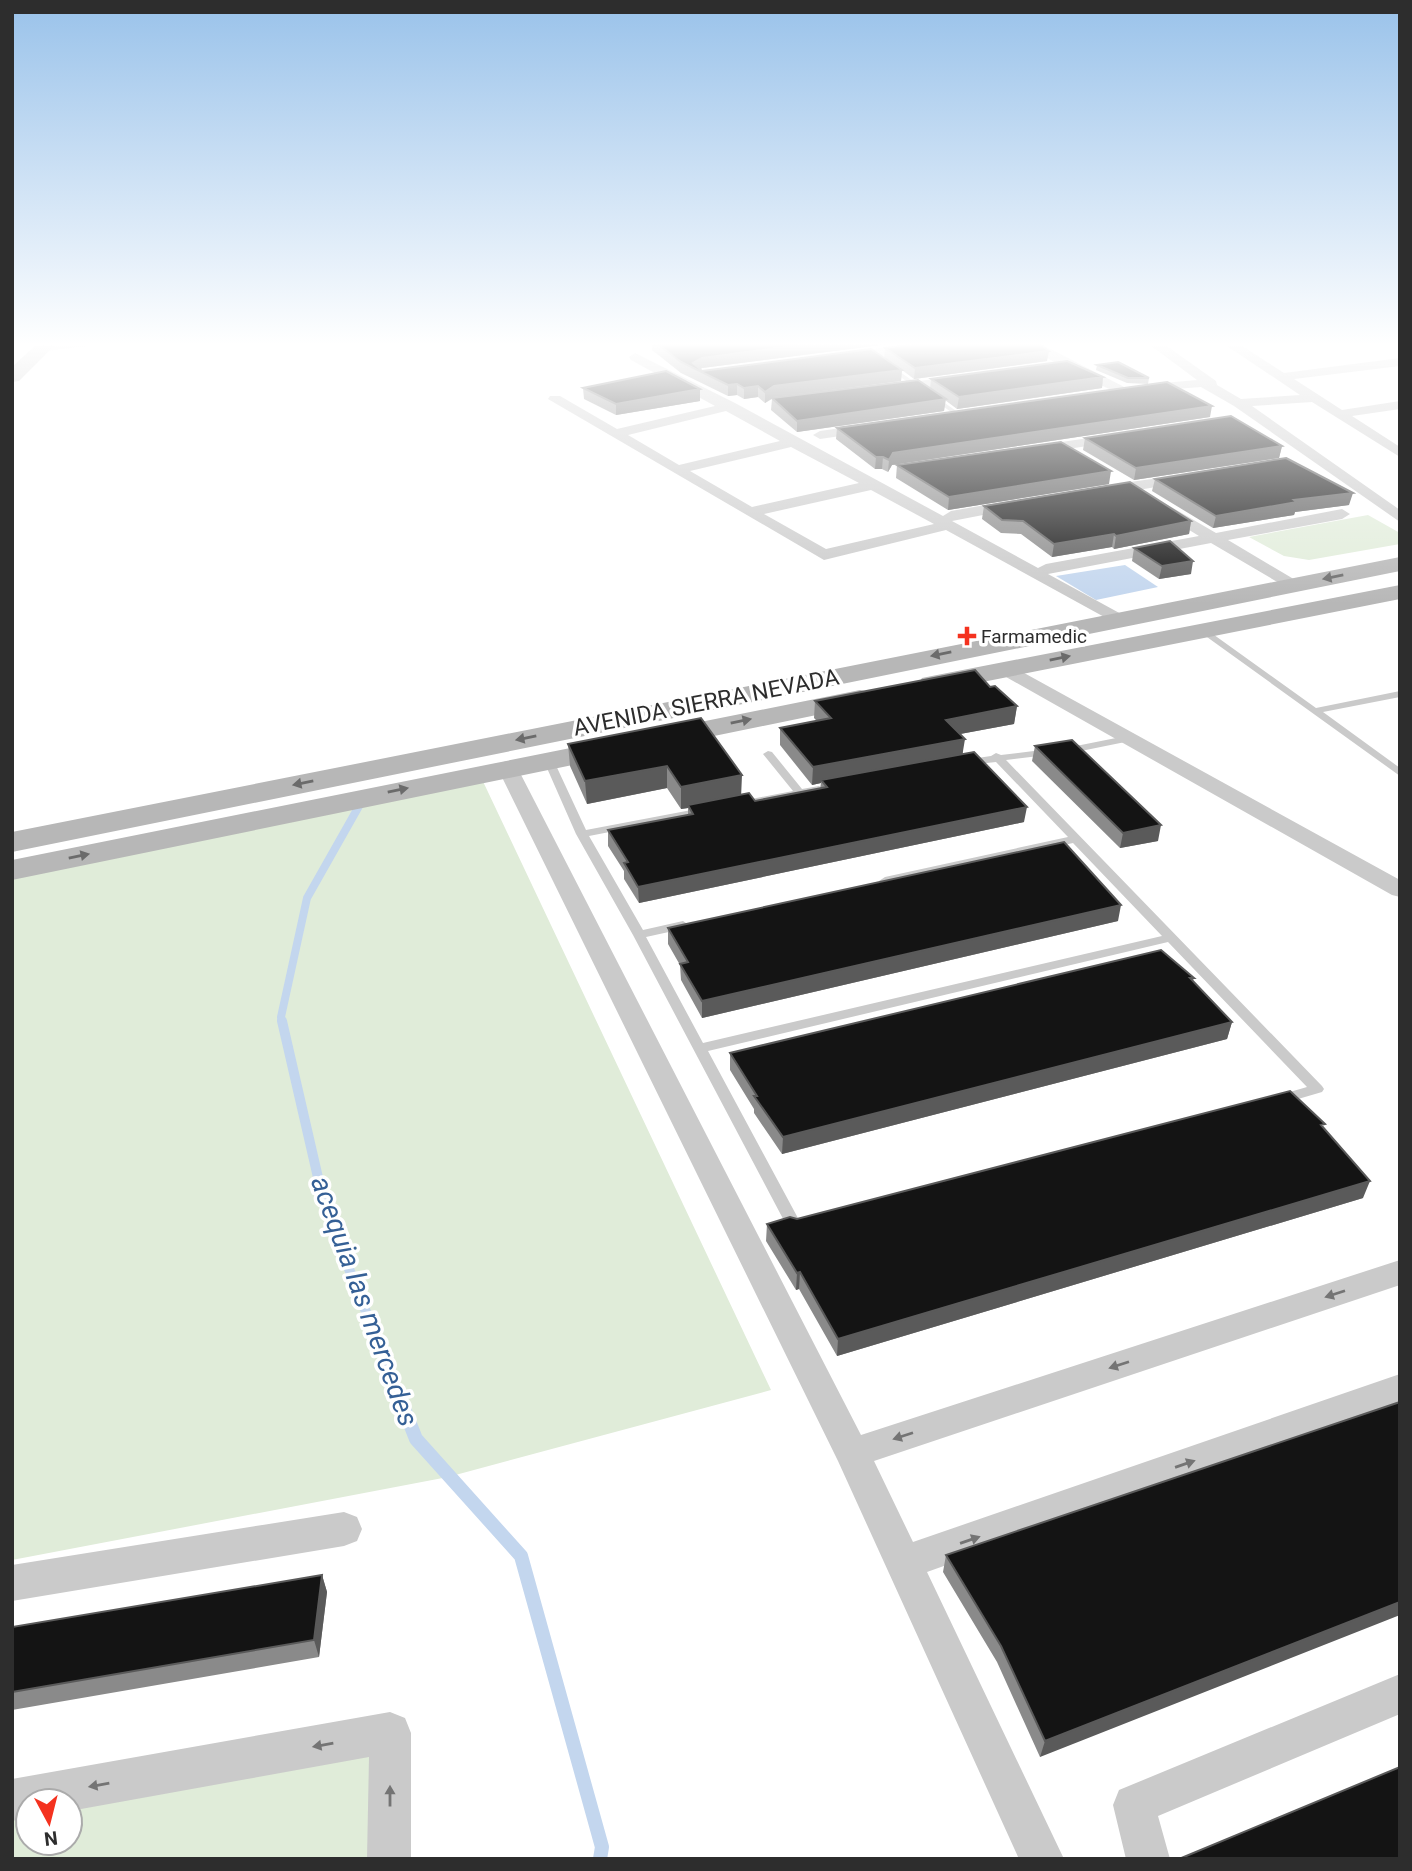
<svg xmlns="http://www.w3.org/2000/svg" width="1412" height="1871" viewBox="0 0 1412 1871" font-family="Roboto,sans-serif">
<rect width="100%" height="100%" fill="#fff"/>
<path fill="#e0ecd9" d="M 1368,515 L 1400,533 L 1400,544 L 1309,560 L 1284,556 L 1249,537 Z
M 479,773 L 771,1390 L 448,1477 L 12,1560 L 12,870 Z
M 376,1747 L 374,1859 L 12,1859 L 12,1815 L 28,1812 L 28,1843 L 70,1843 L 70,1804 Z"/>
<path fill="#c3d6ee" d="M 1125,565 L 1158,587 L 1096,600 L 1056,576 Z"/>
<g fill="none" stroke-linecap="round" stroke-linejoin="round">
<path stroke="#c3d6ee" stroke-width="8" d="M 282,1023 L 281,1017 L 307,898 L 363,799"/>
<path stroke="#c3d6ee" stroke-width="10" d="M 282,1021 L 325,1208 L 398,1393"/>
<path stroke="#c3d6ee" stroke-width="14" d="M 397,1391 L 416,1439 L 521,1556 L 602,1847 L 600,1859"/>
<path fill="#cacaca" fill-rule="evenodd" d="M 886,365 L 890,365 L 962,415 L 957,416 L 886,367 Z
M 1203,627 L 1316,708 L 1400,691 L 1400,697 L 1323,712 L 1400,768 L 1400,776 L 1200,632 L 1198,630 Z
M 1131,735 L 1136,738 L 1135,740 L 1081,751 L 1006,760 L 1322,1086 L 1324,1089 L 1322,1092 L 1281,1104 L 1276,1102 L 1274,1099 L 1276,1096 L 1307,1087 L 1168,942 L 708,1051 L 799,1220 L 804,1222 L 807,1226 C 803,1233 797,1234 790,1232 L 633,935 L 576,834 L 543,759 L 548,756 L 553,759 L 586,830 L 702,808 L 707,811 L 702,814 L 589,836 L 643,930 L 683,921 L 689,925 L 687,928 L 646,937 L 703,1043 L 1162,936 L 1073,843 L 885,885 L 879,881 L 885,877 L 1068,837 L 996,762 L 968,765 L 964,764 L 964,760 L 991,756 L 996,753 L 1001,755 L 1081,745 Z
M 768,751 L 772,752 L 802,789 L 819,786 L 824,789 L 823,791 L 740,807 L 736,806 L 735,804 L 736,802 L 793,791 L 763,754 Z"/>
<path fill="#cacaca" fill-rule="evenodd" d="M 53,342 L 93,342 L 87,346 L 45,351 L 39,347 Z
M 928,342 L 966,342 L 960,346 L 843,361 L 837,357 L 843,353 Z
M 1021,342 L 1037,342 L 1132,391 L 1130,394 L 1120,394 L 1064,368 Z
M 1146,342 L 1161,342 L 1216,381 L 1217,385 L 1241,399 L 1300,395 L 1221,342 L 1236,342 L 1284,373 L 1400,358 L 1400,366 L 1294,379 L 1342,410 L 1400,401 L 1400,409 L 1352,416 L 1400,447 L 1400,457 L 1312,402 L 1252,406 L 1400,510 L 1400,522 L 1234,406 L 1201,387 L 1136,392 L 1134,389 L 1141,385 L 1197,380 Z
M 635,353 L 735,403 L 943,516 L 951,511 L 1014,500 L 1019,502 L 1022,505 L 1019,508 L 952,521 L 1038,568 L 1046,564 L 1199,536 L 1155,509 L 1153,506 L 1161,501 L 1216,533 L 1342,509 L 1350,514 L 1342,519 L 1228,540 L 1297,581 L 1300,585 L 1297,589 L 1291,590 L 1211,543 L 1048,574 L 1123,615 L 1126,619 L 1117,624 L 946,530 L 824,560 L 548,399 L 550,396 L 560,396 L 617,429 L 715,406 L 631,360 L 629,357 ZM 726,411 L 780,441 L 679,465 L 628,435 ZM 791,447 L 859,483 L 752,507 L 690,471 ZM 871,490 L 934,524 L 826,549 L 764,514 Z
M 964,375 L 970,379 L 969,382 L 890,393 L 883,389 L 890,385 Z
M 869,424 L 874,425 L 874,431 L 820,439 L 813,435 L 820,431 Z
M 1116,434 L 1121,435 L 1121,441 L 1034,454 L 1027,450 L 1034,446 Z
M 1187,474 L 1194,478 L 1192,481 L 1102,496 L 1094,491 L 1102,486 Z
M 1006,663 L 1400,880 L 1400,897 L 1392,895 L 999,673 L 997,669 Z
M 507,761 L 514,763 L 517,767 L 861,1435 L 1400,1260 L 1400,1285 L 874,1461 L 913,1542 L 1400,1374 L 1400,1403 L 927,1572 L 1064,1859 L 1019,1859 L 838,1461 L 497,767 L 500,763 Z
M 344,1512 L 357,1517 L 362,1529 L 357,1541 L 344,1546 L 12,1601 L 12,1565 Z
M 1400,1674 L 1400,1714 L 1158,1816 L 1170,1859 L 1126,1859 L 1113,1805 L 1119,1790 Z
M 390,1712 L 405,1718 L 411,1733 L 411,1859 L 367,1859 L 369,1757 L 70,1811 L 70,1801 L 28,1801 L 28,1818 L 12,1821 L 12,1779 Z"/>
<path fill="#b7b7b7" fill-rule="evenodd" d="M 39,342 L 58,342 L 19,381 L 12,382 L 12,367 Z
M 1400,557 L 1400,571 L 12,852 L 12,832 Z
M 1400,585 L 1400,599 L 932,692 L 922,690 L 918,684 L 922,678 L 932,676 Z
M 860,690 L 870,692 L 874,698 L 870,704 L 12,880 L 12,860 Z"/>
</g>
<path fill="#8a8a8a" d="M 651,342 L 904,342 L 702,368 L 701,369 L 702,371 L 884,358 L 885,348 L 1047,361 L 914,379 L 902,370 L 901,381 L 773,398 L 930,389 L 931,379 L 1103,377 L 1102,388 L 957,409 L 945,400 L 944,411 L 797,432 L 771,410 L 772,399 L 765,403 L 758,397 L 744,399 L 737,395 L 728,396 L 681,373 L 652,350 Z
M 1097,365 L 1149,378 L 1148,384 L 1127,383 L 1096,370 Z
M 583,388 L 700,389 L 700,401 L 616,415 L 584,399 Z
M 1210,417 L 892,465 L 888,472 L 882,469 L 875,469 L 836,439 L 837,428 Z
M 1085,438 L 1282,446 L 1279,458 L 1134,480 L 1083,450 Z
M 897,465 L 1109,484 L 948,510 L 896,478 Z
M 1155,479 L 1349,505 L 1295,512 L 1294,515 L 1213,528 L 1152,491 Z
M 984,506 L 1191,521 L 1189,534 L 1114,549 L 1112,547 L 1052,557 L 1021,534 L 1001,533 L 982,519 Z
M 1134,548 L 1191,574 L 1159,579 L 1132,561 Z
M 990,687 L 1017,706 L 1014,724 L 960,734 L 963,754 L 1024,822 L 639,903 L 624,879 L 624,871 L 608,846 L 608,830 L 688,815 L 688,808 L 681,809 L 667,788 L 587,804 L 570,766 L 568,744 L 701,718 L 741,795 L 755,801 L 820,789 L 821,783 L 812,785 L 780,745 L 780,728 L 817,721 L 814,718 L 815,701 Z
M 1035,746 L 1158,841 L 1120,848 L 1032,761 Z
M 1118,921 L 702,1018 L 681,980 L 680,965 L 668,944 L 668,928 Z
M 1194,978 L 1193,981 L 1232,1022 L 1227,1039 L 782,1154 L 754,1113 L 754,1109 L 730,1070 L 730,1053 Z
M 1323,1128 L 1363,1198 L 837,1356 L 799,1289 L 796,1290 L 766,1241 L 767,1224 L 797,1219 Z
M 1400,1402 L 1040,1757 L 997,1662 L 943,1572 L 946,1555 Z
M 322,1575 L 327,1592 L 319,1657 L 12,1710 L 12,1627 Z"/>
<path fill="#5a5a5a" d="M 822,342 L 904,342 L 702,368 L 698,371 L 693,363 L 702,358 Z
M 1049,351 L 1047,361 L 914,379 L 915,368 Z
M 902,370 L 901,381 L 774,397 L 765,403 L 765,392 L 774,386 Z
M 1103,377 L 1102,388 L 957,409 L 959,397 Z
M 737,384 L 737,395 L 728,396 L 728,385 Z
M 758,386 L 758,397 L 744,399 L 744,388 Z
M 700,389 L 700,401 L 616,415 L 616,404 Z
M 946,399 L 944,411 L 797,432 L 797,421 Z
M 1212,406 L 1210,417 L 892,465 L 888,472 L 889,460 L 893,453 Z
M 1282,446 L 1279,458 L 1134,480 L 1136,468 Z
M 876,457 L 883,457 L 882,469 L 875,469 Z
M 1111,471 L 1109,484 L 948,510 L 949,497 L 952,496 Z
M 1353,493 L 1349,505 L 1295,512 L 1294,515 L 1213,528 L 1216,516 L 1294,500 Z
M 1191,521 L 1189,534 L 1114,549 L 1116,536 Z
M 1114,534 L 1112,547 L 1052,557 L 1054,544 Z
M 1193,561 L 1191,574 L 1159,579 L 1162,566 Z
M 1017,706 L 1014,724 L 944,737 L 946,720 Z
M 965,739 L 962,757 L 821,780 L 821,783 L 812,785 L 813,767 Z
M 667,766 L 667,788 L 587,804 L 585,781 Z
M 742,775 L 741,798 L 688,805 L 688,808 L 681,809 L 681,787 Z
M 1027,807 L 1024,822 L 639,903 L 638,887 Z
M 1161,825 L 1158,841 L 1120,848 L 1123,833 Z
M 1121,905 L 1118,921 L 702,1018 L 702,1001 Z
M 1232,1022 L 1227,1039 L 782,1154 L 783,1137 Z
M 1370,1181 L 1363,1198 L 837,1356 L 838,1339 Z
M 800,1272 L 799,1289 L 796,1290 L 797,1273 Z
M 322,1575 L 327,1592 L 319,1657 L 314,1640 Z
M 1400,1602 L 1400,1615 L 1040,1757 L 1045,1741 Z"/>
<path fill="#141414" stroke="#5a5a5a" stroke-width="2" d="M 655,342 L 822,342 L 702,358 L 693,363 L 702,371 L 871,349 L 902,370 L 774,386 L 765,392 L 758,386 L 744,388 L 737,384 L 728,385 L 681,362 Z
M 927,342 L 1037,342 L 1049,351 L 915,368 L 885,348 Z
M 1067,361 L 1103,377 L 959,397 L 931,379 Z
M 1118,362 L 1149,378 L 1128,378 L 1097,365 Z
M 666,371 L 700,389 L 616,404 L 583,388 Z
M 918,380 L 946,399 L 797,421 L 772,398 Z
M 1167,382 L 1212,406 L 893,453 L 889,460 L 883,457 L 876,457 L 837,428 Z
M 1231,416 L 1282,446 L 1136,468 L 1085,438 Z
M 1061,442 L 1111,471 L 949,497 L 897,465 Z
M 1286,458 L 1353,493 L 1294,500 L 1297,502 L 1216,516 L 1155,479 Z
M 1130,482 L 1191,521 L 1116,536 L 1114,534 L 1054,544 L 1023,521 L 1002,520 L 984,506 Z
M 1170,541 L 1193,561 L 1162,566 L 1134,548 Z
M 975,670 L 990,687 L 995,686 L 1017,706 L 946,720 L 965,739 L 813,767 L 780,728 L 831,718 L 815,701 Z
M 701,718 L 742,775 L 681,787 L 667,766 L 585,781 L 568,744 Z
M 1072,740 L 1161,825 L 1123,833 L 1035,746 Z
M 974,752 L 1027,807 L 638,887 L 624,863 L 628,862 L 608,830 L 693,814 L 688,805 L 749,793 L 755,801 L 827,787 L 821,780 Z
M 1064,842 L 1121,905 L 702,1001 L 680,964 L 688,962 L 668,928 Z
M 1161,950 L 1194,978 L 1190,978 L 1232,1022 L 783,1137 L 754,1096 L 757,1096 L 730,1053 Z
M 1290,1091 L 1325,1124 L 1321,1125 L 1370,1181 L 838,1339 L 800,1272 L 797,1273 L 767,1224 L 790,1217 L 797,1219 Z
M 1400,1402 L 1400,1602 L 1045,1741 L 1001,1646 L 946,1555 Z
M 322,1575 L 314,1640 L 12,1692 L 12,1627 Z
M 1400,1767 L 1400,1859 L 1179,1859 Z"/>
<defs><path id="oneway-solid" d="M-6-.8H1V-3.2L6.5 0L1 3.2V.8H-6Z" transform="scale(1.75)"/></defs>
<g fill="#6b6b6b">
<use href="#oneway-solid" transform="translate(1333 577) rotate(169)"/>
<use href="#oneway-solid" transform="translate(941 654) rotate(169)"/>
<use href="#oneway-solid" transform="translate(1060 658) rotate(-11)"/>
<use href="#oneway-solid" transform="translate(741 721) rotate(-11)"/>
<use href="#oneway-solid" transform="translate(526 738) rotate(169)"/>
<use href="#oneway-solid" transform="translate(303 783) rotate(169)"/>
<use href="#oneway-solid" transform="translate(398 790) rotate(-12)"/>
<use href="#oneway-solid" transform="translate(79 856) rotate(-12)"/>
</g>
<g fill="#747474">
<use href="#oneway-solid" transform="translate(1335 1294) rotate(162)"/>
<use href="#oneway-solid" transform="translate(1119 1365) rotate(162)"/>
<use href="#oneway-solid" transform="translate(903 1436) rotate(162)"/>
<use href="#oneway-solid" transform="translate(1185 1464) rotate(-19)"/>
<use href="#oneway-solid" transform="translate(970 1540) rotate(-19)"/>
<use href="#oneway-solid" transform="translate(323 1745) rotate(170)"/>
<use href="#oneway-solid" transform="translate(99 1785) rotate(170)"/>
<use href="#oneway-solid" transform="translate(390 1796) rotate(-90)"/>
</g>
<linearGradient id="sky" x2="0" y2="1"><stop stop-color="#99c2ea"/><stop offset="0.57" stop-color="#fff"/><stop offset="1" stop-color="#fff" stop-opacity="0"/></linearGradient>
<rect width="1412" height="604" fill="url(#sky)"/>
<path fill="#f4321f" stroke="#fff" stroke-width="2.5" d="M963.5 625.5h7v7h7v7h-7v7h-7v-7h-7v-7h7z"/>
<g text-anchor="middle" stroke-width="7" stroke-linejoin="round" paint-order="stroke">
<g font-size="19" fill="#2d2d2d" stroke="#fff" text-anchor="start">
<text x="981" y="643">Farmamedic</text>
</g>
<g font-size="23" fill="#2d2d2d" stroke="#fff">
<text transform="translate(706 702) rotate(-11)" y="8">AVENIDA SIERRA NEVADA</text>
</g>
<g font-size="28" font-style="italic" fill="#356096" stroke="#fff">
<text transform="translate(365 1301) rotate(70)" y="10">acequia las mercedes</text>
</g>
</g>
<rect width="1412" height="1871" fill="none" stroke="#2d2d2d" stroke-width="28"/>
<g transform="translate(49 1822) rotate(173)"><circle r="33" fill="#ffffff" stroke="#ababab" stroke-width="2"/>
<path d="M0-5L12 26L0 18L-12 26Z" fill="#f4321f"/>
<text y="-10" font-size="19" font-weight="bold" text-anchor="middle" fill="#2d2d2d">N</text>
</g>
</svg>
